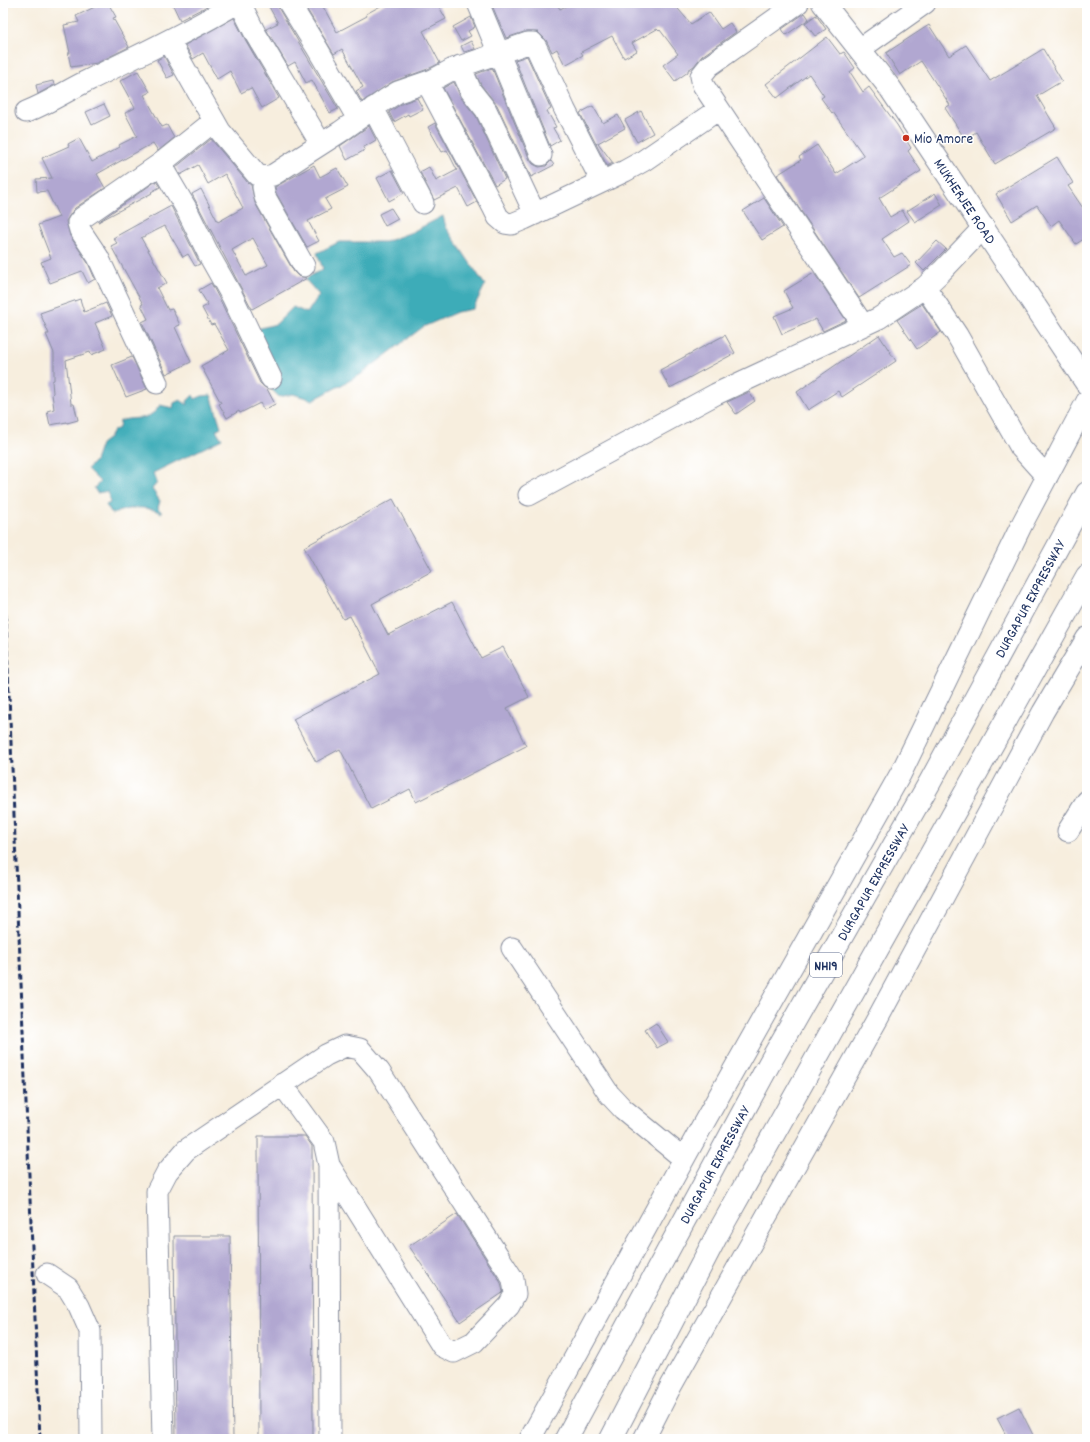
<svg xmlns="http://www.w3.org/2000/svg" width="1090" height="1442" viewBox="0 0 1090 1442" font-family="Dekko,sans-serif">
<rect width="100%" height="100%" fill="#fff"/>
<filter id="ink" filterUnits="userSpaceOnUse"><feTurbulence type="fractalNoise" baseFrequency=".025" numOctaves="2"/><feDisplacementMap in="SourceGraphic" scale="8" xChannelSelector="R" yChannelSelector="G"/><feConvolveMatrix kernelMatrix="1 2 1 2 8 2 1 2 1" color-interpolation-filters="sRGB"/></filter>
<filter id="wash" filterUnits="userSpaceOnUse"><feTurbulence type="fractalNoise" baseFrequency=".012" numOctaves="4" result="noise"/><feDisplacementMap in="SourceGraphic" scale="16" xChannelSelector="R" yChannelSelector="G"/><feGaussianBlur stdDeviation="0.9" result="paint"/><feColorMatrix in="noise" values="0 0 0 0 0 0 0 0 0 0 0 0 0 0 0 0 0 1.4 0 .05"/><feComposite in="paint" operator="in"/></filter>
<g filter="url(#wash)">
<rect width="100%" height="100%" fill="#f7eede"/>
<path fill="#3cacb8" stroke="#2c6e8b" d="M 443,216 L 446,227 L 485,285 L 473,309 L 457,312 L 423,327 L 360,375 L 313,400 L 293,394 L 279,397 L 272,390 L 275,382 L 249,331 L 276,324 L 293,307 L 307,313 L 319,295 L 305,279 L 323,269 L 317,253 L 339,242 L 385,242 L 412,232 Z
M 193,395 L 195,399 L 202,396 L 211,395 L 221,427 L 216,430 L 222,439 L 153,473 L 157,483 L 152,489 L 160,501 L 158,508 L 162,513 C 142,505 131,507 112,514 L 106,505 L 110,503 L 108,491 L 97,493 L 94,488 L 100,482 L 87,469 L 95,461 L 101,444 L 109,438 L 113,431 L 119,428 L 120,421 C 137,415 147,424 160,405 L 173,408 L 174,403 L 180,400 L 188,405 L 187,401 Z"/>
<g id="blocks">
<path fill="#b1a7d1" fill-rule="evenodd" d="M 103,3 L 108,3 L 116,17 L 113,18 L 129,47 L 97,63 L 71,67 L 68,53 L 70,53 L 64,25 L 79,22 L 76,16 Z
M 172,3 L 213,3 L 180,20 Z
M 267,3 L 277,3 L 279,9 L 338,109 L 330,113 L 312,80 L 306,83 L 295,62 L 288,66 L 266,29 L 278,23 Z
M 303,3 L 321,3 L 337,32 L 367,16 L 366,14 L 386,3 L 437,3 L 446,19 L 423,31 L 440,63 L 428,69 L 392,82 L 362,102 L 356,91 L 363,87 L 342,49 L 334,54 Z
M 491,3 L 556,3 L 560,9 L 572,3 L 673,3 L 691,24 L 709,12 L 721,29 L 730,23 L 736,32 L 702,56 L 694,66 L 688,70 L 688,72 L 675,81 L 663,65 L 678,54 L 660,30 L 659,31 L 657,29 L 632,43 L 637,51 L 624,58 L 612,36 L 581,52 L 583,55 L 565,65 L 557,49 L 552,52 L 546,40 L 538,32 L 524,32 L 506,38 Z
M 805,13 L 809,19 L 786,35 L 782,29 Z
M 816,15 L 826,29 L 815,36 L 805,23 Z
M 471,17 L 475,27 L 468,31 L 471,36 L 461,41 L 453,27 Z
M 234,18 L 246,41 L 279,98 L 262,108 L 251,88 L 241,93 L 230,71 L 217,79 L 203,53 L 193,59 L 185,45 Z
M 929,25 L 949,56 L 966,45 L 990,81 L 1043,49 L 1062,81 L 1037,96 L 1056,128 L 995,164 L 976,132 L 965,139 L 945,108 L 950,105 L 921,61 L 900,75 L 886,53 Z
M 827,37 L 840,54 L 844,52 L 855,68 L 850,72 L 863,92 L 869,87 L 897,125 L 911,148 L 908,151 L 921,171 L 879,198 L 890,217 L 902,210 L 909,221 L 882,239 L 894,257 L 902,253 L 911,265 L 859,298 L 777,175 L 801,160 L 799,157 L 817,145 L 836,174 L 864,156 L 833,112 L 832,113 L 821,98 L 824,96 L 809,74 L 777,98 L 766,84 Z
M 471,41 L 475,49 L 464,52 L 461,46 Z
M 164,56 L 174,75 L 167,78 L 157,60 Z
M 527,56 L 551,109 L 547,111 L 556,127 L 553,128 L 560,140 L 550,146 L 515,60 Z
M 492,68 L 530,160 L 533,164 L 539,167 L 546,166 L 551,161 L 554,165 L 531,177 L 497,105 L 481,85 L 476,74 Z
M 138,71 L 150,92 L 144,95 L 162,127 L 167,125 L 174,138 L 158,151 L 153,143 L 97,174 L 105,188 L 75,208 L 69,216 L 66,221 L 70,236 L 88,263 L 95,279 L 88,283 L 82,271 L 50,283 L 41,262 L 51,258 L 38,225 L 59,217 L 47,191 L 37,192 L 36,179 L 52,178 L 42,158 L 69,146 L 68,144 L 79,138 L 92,162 L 120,147 L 119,145 L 137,136 L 125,113 L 135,108 L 120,81 Z
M 53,81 L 54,85 L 38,94 L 36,85 Z
M 454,82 L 461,98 L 476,116 L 505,179 L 495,185 L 443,88 Z
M 417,98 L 423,109 L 409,116 L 408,114 L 394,122 L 389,112 L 403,103 Z
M 104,104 L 110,116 L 92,125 L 86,112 Z
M 593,106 L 603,123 L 618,115 L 625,128 L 596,144 L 580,113 Z
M 641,111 L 653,133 L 637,142 L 625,120 Z
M 435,123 L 477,202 L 468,207 L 458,188 L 434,200 L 420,172 L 429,167 L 436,181 L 457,170 L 447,150 L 442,152 L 428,127 Z
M 369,126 L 376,140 L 364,147 L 365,150 L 347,160 L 340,146 Z
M 211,139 L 248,183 L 251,185 L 255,203 L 294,272 L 298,276 L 307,278 L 252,309 L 192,194 L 201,189 L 218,222 L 243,208 L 225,174 L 208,184 L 198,165 L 180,175 L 176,167 ZM 253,238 L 268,265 L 246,276 L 232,250 Z
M 598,143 L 613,163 L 607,166 L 596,144 Z
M 1057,157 L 1073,183 L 1068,186 L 1087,214 L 1087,237 L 1076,244 L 1059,220 L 1051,226 L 1037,205 L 1012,221 L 996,194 Z
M 314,165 L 320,177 L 337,168 L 348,187 L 325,199 L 331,209 L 308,221 L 319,241 L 307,247 L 276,193 L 275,187 Z
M 392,170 L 404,193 L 389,201 L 377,178 Z
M 156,181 L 160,187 L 151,192 L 152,193 L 98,222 Z
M 935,193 L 942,205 L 915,222 L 907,211 Z
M 764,198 L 783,227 L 762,240 L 743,211 Z
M 171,206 L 200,264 L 195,266 L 188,254 L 183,257 L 165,226 L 141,238 L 167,283 L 157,288 L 168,310 L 172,309 L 180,325 L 175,327 L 191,362 L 166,374 L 142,322 L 148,319 L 141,305 L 143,304 L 111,246 L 117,243 L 113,238 Z
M 391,208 L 398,219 L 385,226 L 379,214 Z
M 937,241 L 946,249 L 924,271 L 916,263 Z
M 814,273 L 846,320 L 823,331 L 816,319 L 782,334 L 774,316 L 793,308 L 784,291 Z
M 211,283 L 221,302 L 260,383 L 267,389 L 275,404 L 264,410 L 260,403 L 240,413 L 239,411 L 227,418 L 219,404 L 221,403 L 201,366 L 229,350 L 214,324 L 211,325 L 202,308 L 208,305 L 199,290 Z
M 80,299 L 84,312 L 106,303 L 112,316 L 95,323 L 106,349 L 91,355 L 90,352 L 66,360 L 71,404 L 74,404 L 78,420 L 67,423 L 67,422 L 50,425 L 47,411 L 54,409 L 52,394 L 53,393 L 52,381 L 54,380 L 54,353 L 46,334 L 49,334 L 40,313 Z
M 922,304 L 941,332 L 917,349 L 897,320 Z
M 725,335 L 735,353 L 670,388 L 660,370 Z
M 879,335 L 896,361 L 842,397 L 838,391 L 808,410 L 797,392 Z
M 132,357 L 147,389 L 126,397 L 112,365 Z
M 749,392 L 755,401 L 736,414 L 727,402 Z
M 393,499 L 432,571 L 372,604 L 388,635 L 452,602 L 481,658 L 503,647 L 529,697 L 507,708 L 526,746 L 416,802 L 410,789 L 371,809 L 340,749 L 316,762 L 293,719 L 380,674 L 350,616 L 343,619 L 304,547 Z
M 656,1023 L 668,1042 L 657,1048 L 645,1030 Z
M 258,1136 L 305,1136 L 312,1146 L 313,1439 L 259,1439 Z
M 457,1214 L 501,1283 L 503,1292 L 501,1294 L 460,1322 L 409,1246 Z
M 174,1236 L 230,1236 L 233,1439 L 176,1439 Z
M 1019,1407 L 1035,1439 L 1008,1439 L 997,1418 Z"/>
</g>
</g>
<g filter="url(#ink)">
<use href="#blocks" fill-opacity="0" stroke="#898e9e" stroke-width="1"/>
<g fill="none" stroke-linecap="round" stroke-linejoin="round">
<g stroke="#898e9e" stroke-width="23">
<path id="minor" d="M 240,3 L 256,35 L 321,144
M 289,3 L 317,48 L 358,119
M 478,3 L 541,155
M 798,3 L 709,66 L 701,76 L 703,85 L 863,325
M 169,41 L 220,131 L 257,175 L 264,177 L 273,175 L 340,132 L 385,100 L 398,92 L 433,80
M 860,49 L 925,3
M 460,66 L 471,91 L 486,110 L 535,214
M 373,108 L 423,203
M 26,112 C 49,103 68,90 89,80 C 139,55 189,32 237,3
M 160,164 L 186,208 L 210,257 L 232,296 L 271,378
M 264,177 L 263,187 L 265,197 L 304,266
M 602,182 L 565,110 L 536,47 L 533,43 L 528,43 L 453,69 L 433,80 L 430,84 L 431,90 L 493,207 L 498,217 L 505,223 L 512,224 L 524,219 L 625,171 L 643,161 L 719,109
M 925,287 L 957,335 L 1021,448 L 1047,477
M 157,383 L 98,257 L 80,230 L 78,223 L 82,218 L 160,164 L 214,121
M 529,495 L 716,394 L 879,318 L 925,287 L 942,271 L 984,227
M 1068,831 L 1087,801
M 512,948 L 609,1094 L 623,1109 L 684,1159
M 282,1084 L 324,1142 L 329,1165 L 330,1439
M 47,1274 L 68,1288 L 79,1306 L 90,1331 L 91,1439
M 163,1439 L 157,1191 L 167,1172 L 186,1150 L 326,1055 L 345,1046 L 360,1049 L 379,1071 L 513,1279 L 515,1294 L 509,1305 L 474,1342 L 454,1352 L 442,1346 L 329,1165
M 530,1439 L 702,1126 L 901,773 L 1022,524 L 1087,401
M 644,1439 L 671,1386 L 879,1016 L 1043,712 L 1087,638"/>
</g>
<g stroke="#898e9e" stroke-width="24">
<g id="major">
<path id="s1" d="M 823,3 L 890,88 L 1087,384"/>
</g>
</g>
<g stroke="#898e9e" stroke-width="24">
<g id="highway">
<path id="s2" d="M 566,1439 L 769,1064 L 930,782 L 1087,493"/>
<path d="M 611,1439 L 717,1235 L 1087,576"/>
</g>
</g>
<use href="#minor" stroke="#fff" stroke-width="21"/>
<use href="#major" stroke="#fff" stroke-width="22"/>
<use href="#highway" stroke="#fff" stroke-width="22"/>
<path stroke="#1b2f5e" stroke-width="3" stroke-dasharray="6 3" stroke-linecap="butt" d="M 3,551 L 40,1439"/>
</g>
</g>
<circle fill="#c8321e" stroke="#fff" stroke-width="1.5" cx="906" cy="138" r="4"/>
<g text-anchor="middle" stroke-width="3" stroke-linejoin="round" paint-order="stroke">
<rect fill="#fff" stroke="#5f6d8e" stroke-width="1" x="810" y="953" width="32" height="24" rx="3"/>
<g font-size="14" font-weight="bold" fill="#1b2f5e">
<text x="826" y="970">NH19</text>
</g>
<g font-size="15" fill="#1b2f5e" stroke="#fff" text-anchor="start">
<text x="914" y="143">Mio Amore</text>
</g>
<g font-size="15" fill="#1b2f5e" stroke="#fff">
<text dy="5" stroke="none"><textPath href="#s1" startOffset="244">MUKHERJEE ROAD</textPath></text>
<text dy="5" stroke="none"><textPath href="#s2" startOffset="960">DURGAPUR EXPRESSWAY</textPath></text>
<text dy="5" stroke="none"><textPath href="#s2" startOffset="636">DURGAPUR EXPRESSWAY</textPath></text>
<text dy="5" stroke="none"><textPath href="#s2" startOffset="312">DURGAPUR EXPRESSWAY</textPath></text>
</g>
</g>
<rect width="1090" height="1442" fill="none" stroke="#fff" stroke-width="16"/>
</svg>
